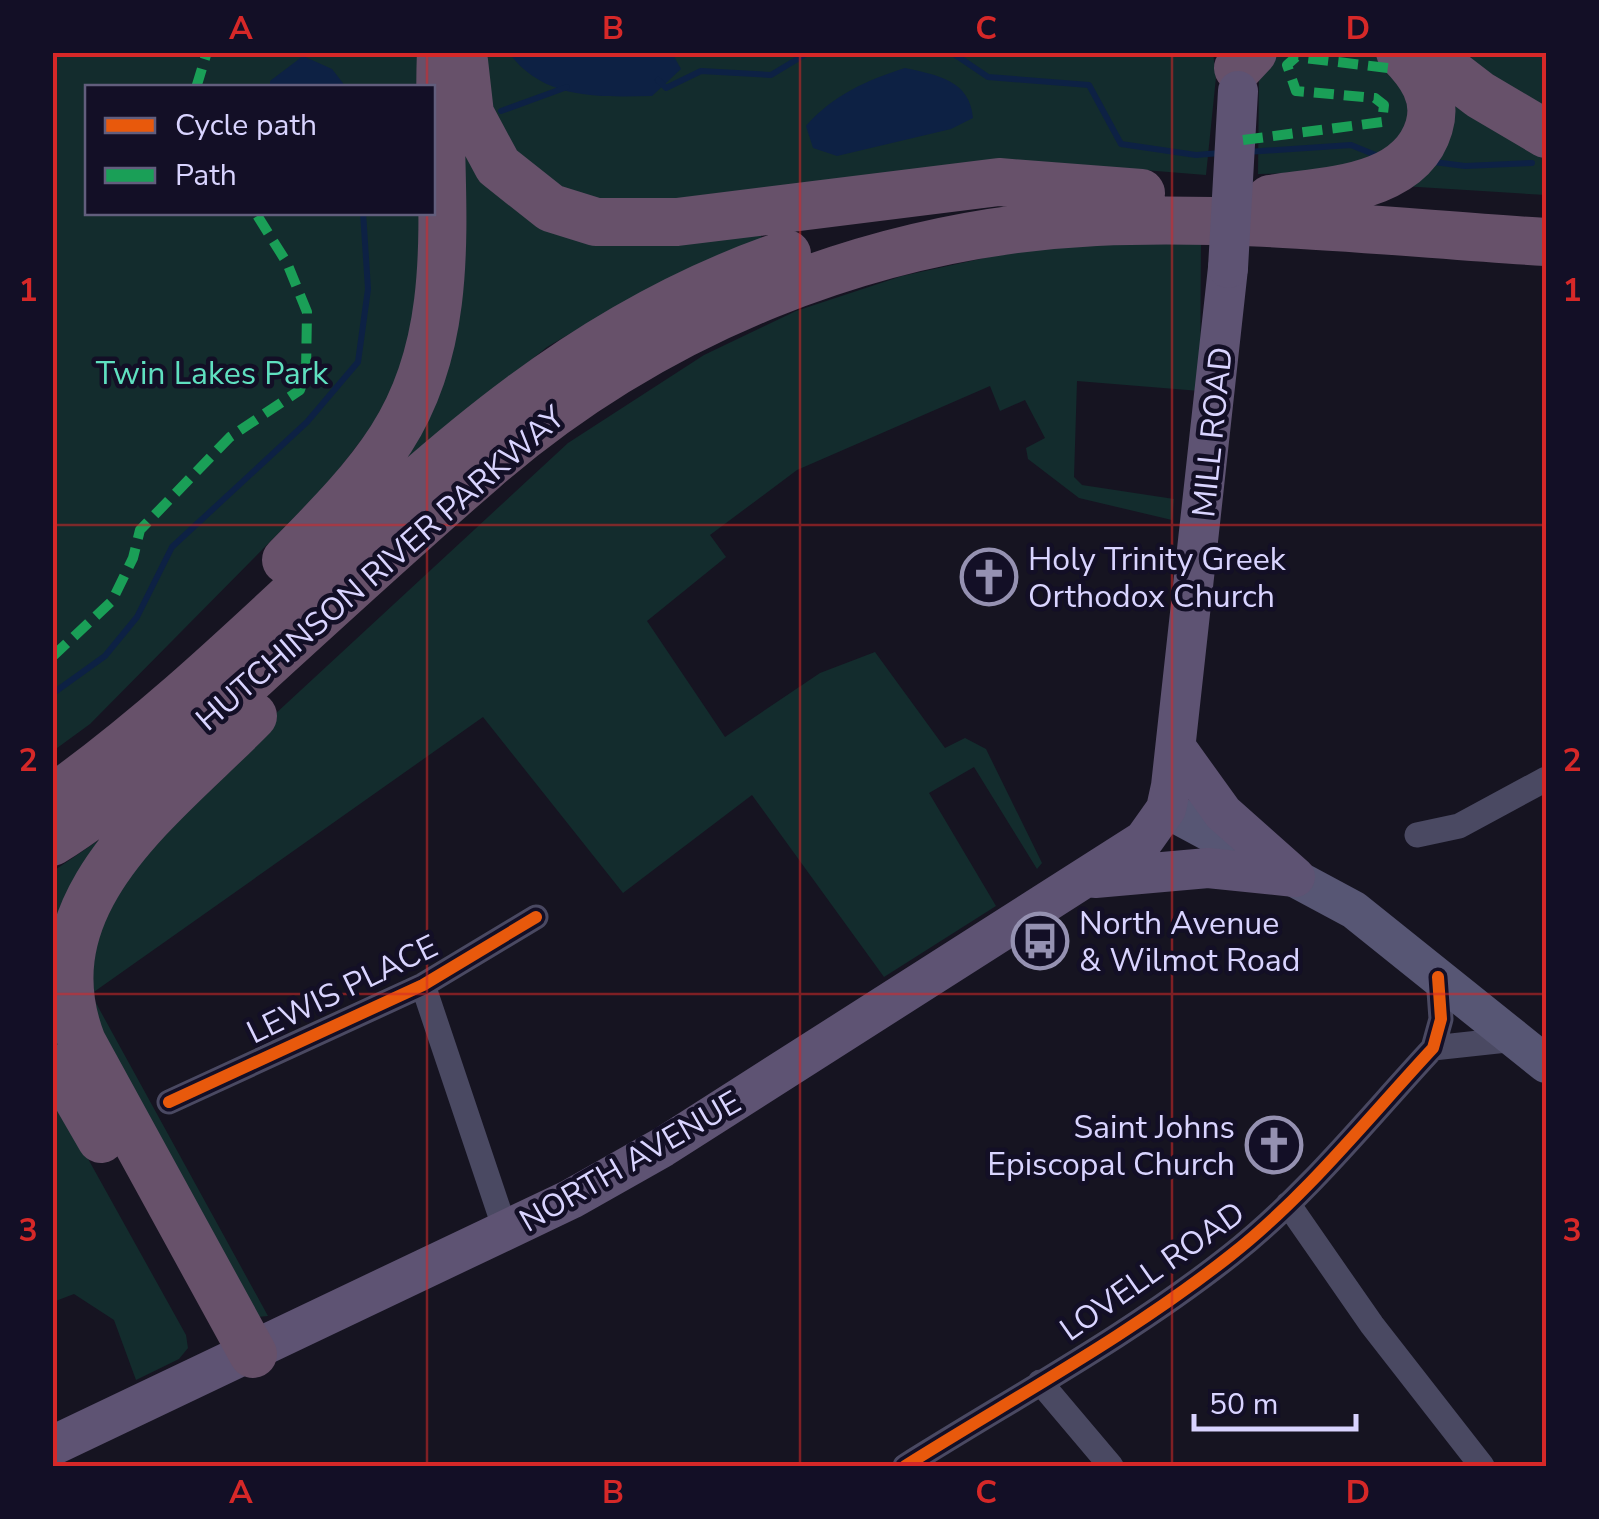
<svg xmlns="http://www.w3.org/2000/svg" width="1599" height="1519" viewBox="0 0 1599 1519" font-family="'Nunito Sans',sans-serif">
<rect width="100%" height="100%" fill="#161421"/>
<path fill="#132c2d" d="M 480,52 L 1213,52 L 1216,77 L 1206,175 L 1044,162 L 647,206 L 593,204 L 545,186 L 499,139 Z
M 52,53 L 422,53 L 422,87 L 88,88 L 88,212 L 423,213 L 414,350 L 385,409 L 330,481 L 90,724 L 53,751 Z
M 1268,53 L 1388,53 L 1413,85 L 1405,150 L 1345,172 L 1258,174 L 1259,73 Z
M 1454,53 L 1546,53 L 1546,119 Z
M 1443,99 L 1546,148 L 1546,195 L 1386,185 Z
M 451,110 L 504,190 L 759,227 L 762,240 L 633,297 L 547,347 L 383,479 Z
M 1091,241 L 1201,244 L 1200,391 L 1077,381 L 1074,477 L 1082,485 L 1174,499 L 1172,520 L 1079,498 L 1028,459 L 1026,448 L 1045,438 L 1025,400 L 1000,411 L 990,386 L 797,470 L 710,535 L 726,557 L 647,621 L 725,737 L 820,673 L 875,652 L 945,748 L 965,738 L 986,749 L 1042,863 L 1037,869 L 974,767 L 929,793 L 996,906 L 884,977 L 752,795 L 623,893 L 483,717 L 91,994 L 268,1316 L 257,1317 L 103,1053 L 80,965 L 125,869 L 260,728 L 568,443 L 704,355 L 796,311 L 902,276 L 1030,248 Z
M 131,818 L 103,858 L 69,1044 L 53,1050 L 52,872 Z
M 52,1094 L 186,1335 L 188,1348 L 179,1359 L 136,1380 L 114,1320 L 74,1294 L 53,1302 Z"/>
<path fill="#0d2144" d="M 509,53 L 672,53 L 681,69 L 652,96 C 598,97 544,100 509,53 Z
M 303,56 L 332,69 L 346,87 L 270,87 L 270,81 Z
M 905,68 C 937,75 970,80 973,118 L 951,129 L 837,156 L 813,148 L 806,126 C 833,95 867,80 905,68 Z"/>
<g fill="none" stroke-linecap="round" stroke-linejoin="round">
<path stroke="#0d2144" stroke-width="6" d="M 951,52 L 988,77 L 1089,85 L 1121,144 L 1196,155 L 1220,153
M 658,80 L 666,88 L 701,71 L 771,75 L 809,52
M 501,111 L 567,87
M 1247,152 L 1351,145 L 1378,156
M 1434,162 L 1465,166 L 1532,163
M 52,694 L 105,656 L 137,617 L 172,547 L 307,422 L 358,362 L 368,289 L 363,212"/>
<path stroke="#4a4962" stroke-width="25" d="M 1417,835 L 1459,826 L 1546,779
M 423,985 L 506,1232
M 1433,1048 L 1516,1039
M 169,1102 L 423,985 L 536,917
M 1288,1204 L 1372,1325 L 1482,1466
M 1040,1382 L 1111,1466
M 905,1466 C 1013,1398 1130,1335 1231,1255 C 1306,1196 1368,1118 1433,1048 L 1441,1019 L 1438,977"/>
<path stroke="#575674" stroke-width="38" d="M 1166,809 L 1354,910 L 1546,1064"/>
<path stroke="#5e5373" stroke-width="40" d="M 1177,749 L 1223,813 L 1295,877
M 1095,878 L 1208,868 L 1295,877
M 52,1446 L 571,1199 L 663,1147 L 1144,840 L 1166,809 L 1171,786 L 1228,268"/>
<path stroke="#67516a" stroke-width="48" d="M 1424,52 L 1480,95 L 1546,134
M 464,61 L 470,114 L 498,166 L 551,208 L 596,222 L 677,222 L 999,182 L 1141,193
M 1238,68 L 1253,52
M 1270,199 C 1324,190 1410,191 1429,127 C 1438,97 1421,73 1400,52
M 286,560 C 323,522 362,484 391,439 C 466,323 435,183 441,52
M 253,716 C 165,806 27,901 82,1042 L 253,1354
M 52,799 C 309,616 473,360 787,254
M 52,842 C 122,798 183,741 243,686 C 323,613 402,540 484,469 C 653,322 871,233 1096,222 C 1245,215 1398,233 1546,242
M 52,1068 L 75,1094 L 101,1139"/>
<path stroke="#5e5373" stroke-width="40" d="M 1228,268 L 1238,91"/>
<path stroke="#1a9f57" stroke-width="10" stroke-dasharray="20 10" stroke-linecap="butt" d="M 196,88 L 207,52
M 1243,140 L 1382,122 L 1384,105 L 1375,98 L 1296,91 L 1287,65 L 1296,57 L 1388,68
M 52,657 L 112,601 L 133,558 L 140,530 L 230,437 L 300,390 L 306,372 L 307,312 L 287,263 L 255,212"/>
<g stroke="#130f26" stroke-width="19">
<path id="cycleway" d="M 169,1102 L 423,985 L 536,917
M 905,1466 C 1013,1398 1130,1335 1231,1255 C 1306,1196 1368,1118 1433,1048 L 1441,1019 L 1438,977"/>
</g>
<use href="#cycleway" stroke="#e8590c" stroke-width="12"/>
</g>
<path fill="none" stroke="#d62828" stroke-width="2.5" stroke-opacity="0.55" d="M 427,52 L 427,88M 800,52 L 800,1466M 1172,52 L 1172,1466M 427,212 L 427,1466M 52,525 L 1546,525M 52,994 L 1546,994"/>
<defs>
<g id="church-ring" transform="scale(2.875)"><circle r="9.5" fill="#130f26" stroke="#9591b1" stroke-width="1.5"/><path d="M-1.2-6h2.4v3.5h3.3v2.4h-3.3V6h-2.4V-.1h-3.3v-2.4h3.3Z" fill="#9591b1"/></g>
<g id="bus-ring" transform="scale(2.875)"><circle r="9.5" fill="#130f26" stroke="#9591b1" stroke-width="1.5"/><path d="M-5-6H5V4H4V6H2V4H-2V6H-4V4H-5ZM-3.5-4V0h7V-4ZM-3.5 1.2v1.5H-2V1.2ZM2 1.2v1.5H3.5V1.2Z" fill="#9591b1"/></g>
</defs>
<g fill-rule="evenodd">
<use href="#church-ring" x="989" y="577"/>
<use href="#bus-ring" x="1040" y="941"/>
<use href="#church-ring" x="1274" y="1145"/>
</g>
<g text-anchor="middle" stroke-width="9" stroke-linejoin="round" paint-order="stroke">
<g font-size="32" fill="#5fe0c0" stroke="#130f26">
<text x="212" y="384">Twin Lakes Park</text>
</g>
<g font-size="32" fill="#d9d4ff" stroke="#130f26">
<text transform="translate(1212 432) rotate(-84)" y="11">MILL ROAD</text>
<text transform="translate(380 568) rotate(-41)" y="11">HUTCHINSON RIVER PARKWAY</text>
<text transform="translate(342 989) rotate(-26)" y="11">LEWIS PLACE</text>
<text transform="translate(630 1161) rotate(-30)" y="11">NORTH AVENUE</text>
<text transform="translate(1152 1271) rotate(-35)" y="11">LOVELL ROAD</text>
</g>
<g font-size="32" fill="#d9d4ff" stroke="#130f26" text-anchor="start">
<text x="1028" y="570">Holy Trinity Greek<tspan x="1028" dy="37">Orthodox Church</tspan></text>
<text x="1079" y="934">North Avenue<tspan x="1079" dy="37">&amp; Wilmot Road</tspan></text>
<text x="1235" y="1138" text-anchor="end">Saint Johns<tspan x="1235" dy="37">Episcopal Church</tspan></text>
</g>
</g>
<rect width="1599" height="1519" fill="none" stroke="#130f26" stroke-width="110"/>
<rect x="85" y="85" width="350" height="130" fill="#130f26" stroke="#625e7d" stroke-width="2.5"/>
<rect x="105" y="118" width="50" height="15" fill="#e8590c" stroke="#625e7d" stroke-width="2.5"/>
<text x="175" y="135" font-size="30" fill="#d9d4ff">Cycle path</text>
<rect x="105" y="168" width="50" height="15" fill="#1a9f57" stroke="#625e7d" stroke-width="2.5"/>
<text x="175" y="185" font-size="30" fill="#d9d4ff">Path</text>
<path d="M1194 1414v15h162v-15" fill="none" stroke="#d9d4ff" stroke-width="5"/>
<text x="1209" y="1414" font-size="30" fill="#d9d4ff" stroke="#130f26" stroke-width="8" paint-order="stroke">50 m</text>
<rect x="55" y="55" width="1489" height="1409" fill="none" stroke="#d62828" stroke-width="4"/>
<g font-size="32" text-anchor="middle" font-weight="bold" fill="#d62828">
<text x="241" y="39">A</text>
<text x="613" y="39">B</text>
<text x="986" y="39">C</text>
<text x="1358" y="39">D</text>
<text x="28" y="301">1</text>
<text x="1572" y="301">1</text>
<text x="28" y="771">2</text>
<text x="1572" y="771">2</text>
<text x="28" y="1241">3</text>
<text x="1572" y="1241">3</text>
<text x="241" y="1503">A</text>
<text x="613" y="1503">B</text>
<text x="986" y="1503">C</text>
<text x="1358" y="1503">D</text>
</g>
</svg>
